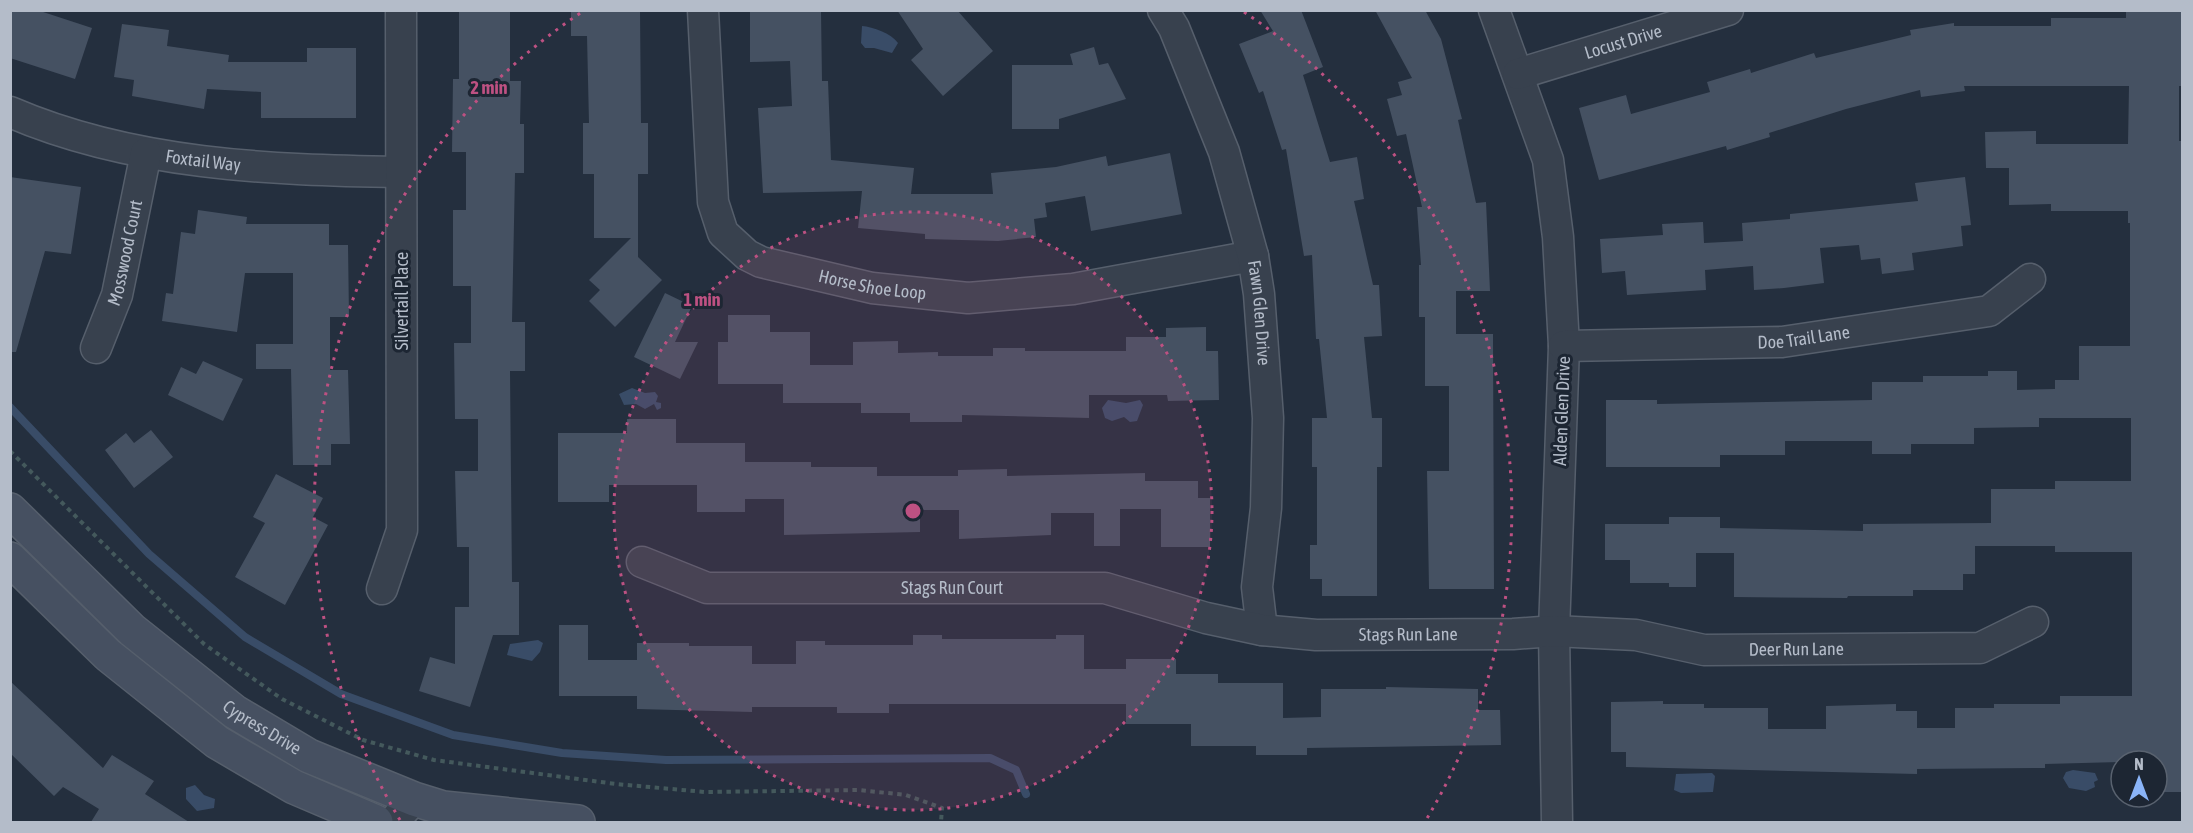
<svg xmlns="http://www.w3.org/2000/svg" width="2193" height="833" viewBox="0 0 2193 833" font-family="'Asap Condensed',sans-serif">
<rect width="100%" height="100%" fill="#242f3e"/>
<path fill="#394c67" d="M 862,26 C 873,27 891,33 898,43 L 892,53 L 874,48 L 865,48 L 861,43 Z
M 632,388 L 645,393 L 655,392 L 658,396 L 656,402 L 661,403 L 661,408 L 657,410 L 654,404 L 645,409 L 636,404 L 624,405 L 619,394 Z
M 1108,400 L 1126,403 L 1140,400 L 1143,405 L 1137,421 L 1130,422 L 1124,417 L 1112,421 L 1105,418 L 1102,408 Z
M 538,640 L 543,643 L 540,652 L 532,661 L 507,655 L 510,644 Z
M 2073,770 L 2095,773 L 2098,780 L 2094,782 L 2095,787 L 2086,791 L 2069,788 L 2063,778 L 2066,772 Z
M 1712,773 L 1715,776 L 1713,792 L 1681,793 L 1674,790 L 1676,774 Z
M 195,785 L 204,795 L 215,799 L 214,808 L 197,811 L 186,799 L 186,788 Z"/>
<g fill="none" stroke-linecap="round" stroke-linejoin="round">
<path stroke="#394c67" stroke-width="8" d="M 10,407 L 149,554 L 245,637 L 341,694 L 453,735 L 562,753 L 666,760 L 990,758 L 1016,770 L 1026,794"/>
</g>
<path fill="#455162" d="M 10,10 L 37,10 L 92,28 L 75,79 L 10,58 Z
M 459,10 L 510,10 L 510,81 L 521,81 L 520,124 L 524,124 L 524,173 L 515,173 L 512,322 L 525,322 L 525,371 L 510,371 L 512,582 L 519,582 L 519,635 L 493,635 L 470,707 L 419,691 L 430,657 L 455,664 L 455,607 L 469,607 L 469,547 L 457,547 L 455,471 L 478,471 L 478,419 L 455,419 L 454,343 L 471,343 L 471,286 L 453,286 L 453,210 L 466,210 L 466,152 L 452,152 L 453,79 L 459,79 Z
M 571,10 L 640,10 L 641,123 L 648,123 L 648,174 L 638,174 L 638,257 L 662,280 L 615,327 L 589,301 L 600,290 L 589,280 L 631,238 L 594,238 L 594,174 L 583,174 L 583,123 L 589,123 L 587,36 L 571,36 Z
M 897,10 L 957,10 L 993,51 L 943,96 L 911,60 L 923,49 Z
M 1260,10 L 1301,10 L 1323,67 L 1303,75 L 1330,162 L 1357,157 L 1364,199 L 1354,201 L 1373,285 L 1379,285 L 1382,336 L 1364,337 L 1372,418 L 1382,418 L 1382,467 L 1377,467 L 1377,596 L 1322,596 L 1322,579 L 1310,579 L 1310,545 L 1317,545 L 1317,467 L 1312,467 L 1312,418 L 1327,418 L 1319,339 L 1316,339 L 1312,255 L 1304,256 L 1286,149 L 1282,150 L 1263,91 L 1259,93 L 1239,44 L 1273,31 Z
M 1375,10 L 1425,10 L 1441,39 L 1462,119 L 1458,120 L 1476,203 L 1486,202 L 1490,291 L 1456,291 L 1456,334 L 1493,334 L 1494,589 L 1429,589 L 1427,471 L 1449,471 L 1449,386 L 1425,386 L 1425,317 L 1419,317 L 1419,265 L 1421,265 L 1417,207 L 1422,207 L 1406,134 L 1397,136 L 1387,99 L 1402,95 L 1398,82 L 1412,78 Z
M 2126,10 L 2182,10 L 2182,86 L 2179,86 L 2179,141 L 2182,141 L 2182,792 L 2157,792 L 2157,761 L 2045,764 L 2045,768 L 1917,769 L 1917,774 L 1626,767 L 1626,752 L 1611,752 L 1611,702 L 1663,701 L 1663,704 L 1704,704 L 1704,708 L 1768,708 L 1768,729 L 1826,729 L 1826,706 L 1896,704 L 1896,711 L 1917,711 L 1917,728 L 1955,728 L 1955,708 L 1994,708 L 1994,704 L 2060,704 L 2060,696 L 2132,696 L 2132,552 L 2055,552 L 2055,546 L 1975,546 L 1975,574 L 1963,574 L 1963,590 L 1913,590 L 1913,596 L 1848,596 L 1847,598 L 1734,597 L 1734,553 L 1696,553 L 1696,587 L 1669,587 L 1669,583 L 1630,583 L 1630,560 L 1605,560 L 1605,524 L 1669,524 L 1669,517 L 1720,517 L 1720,528 L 1863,531 L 1863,524 L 1991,523 L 1991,489 L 2055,489 L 2055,481 L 2131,481 L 2131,418 L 2039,418 L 2039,427 L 1974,428 L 1974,444 L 1911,444 L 1911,454 L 1872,454 L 1872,441 L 1785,441 L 1785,455 L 1720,455 L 1720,467 L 1606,467 L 1606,400 L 1657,400 L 1657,404 L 1872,400 L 1872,382 L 1923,382 L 1923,376 L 1988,376 L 1988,371 L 2017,371 L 2017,390 L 2055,389 L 2055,380 L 2079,380 L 2079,346 L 2130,346 L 2130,223 L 2128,223 L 2128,211 L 2051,211 L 2051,204 L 2009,205 L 2009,168 L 1986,168 L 1985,132 L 2036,131 L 2036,144 L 2128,144 L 2129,86 L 1964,86 L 1965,91 L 1921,97 L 1920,90 L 1846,109 L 1769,133 L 1770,137 L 1727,150 L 1726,146 L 1599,180 L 1579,108 L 1626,95 L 1631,114 L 1710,92 L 1707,82 L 1750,69 L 1751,73 L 1814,53 L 1816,58 L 1911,35 L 1910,30 L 1954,23 L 1954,26 L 2051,26 L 2051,18 L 2126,18 Z
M 821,11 L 822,81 L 828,81 L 831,160 L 914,168 L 911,194 L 993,194 L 991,173 L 1056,167 L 1106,156 L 1108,166 L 1170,153 L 1182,214 L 1091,231 L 1085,196 L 1045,203 L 1047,217 L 1034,219 L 1036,237 L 998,241 L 925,239 L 925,234 L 858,228 L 862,191 L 763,193 L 758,108 L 792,106 L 790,61 L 750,62 L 750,12 Z
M 122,24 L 169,30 L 167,46 L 229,55 L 228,62 L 307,62 L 307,48 L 356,48 L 356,118 L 261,118 L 261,92 L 207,89 L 204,109 L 132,96 L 134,80 L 114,77 Z
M 1094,47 L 1099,65 L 1108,63 L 1126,99 L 1059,119 L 1059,129 L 1012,129 L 1012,65 L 1073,65 L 1070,54 Z
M 10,177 L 81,187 L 71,254 L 45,251 L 16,352 L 10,352 Z
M 1965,177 L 1971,225 L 1961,226 L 1963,246 L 1912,253 L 1914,270 L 1882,274 L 1880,258 L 1861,260 L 1859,245 L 1820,248 L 1824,283 L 1784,288 L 1754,290 L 1753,266 L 1705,270 L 1706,290 L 1627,295 L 1625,271 L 1602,273 L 1600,239 L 1663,235 L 1662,224 L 1703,222 L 1704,243 L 1743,241 L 1742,223 L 1790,219 L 1790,214 L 1918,201 L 1915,183 Z
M 198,210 L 247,217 L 246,224 L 329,224 L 329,245 L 348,245 L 349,317 L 330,317 L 330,370 L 348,370 L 350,444 L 331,444 L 331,465 L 293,465 L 291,369 L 256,369 L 256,344 L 293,344 L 293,273 L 245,273 L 237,332 L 162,321 L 166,293 L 173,294 L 181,232 L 195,234 Z
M 665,293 L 692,306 L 675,342 L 698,342 L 680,379 L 634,357 Z
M 728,315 L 770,315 L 770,332 L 810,332 L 810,365 L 853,365 L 853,342 L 898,341 L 898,353 L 938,352 L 938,356 L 993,356 L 993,348 L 1025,348 L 1025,351 L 1126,351 L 1126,337 L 1166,337 L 1166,328 L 1206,327 L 1206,351 L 1218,351 L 1219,400 L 1168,401 L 1167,395 L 1089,395 L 1089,418 L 962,415 L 962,422 L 910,422 L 910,413 L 861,413 L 861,403 L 783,403 L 783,384 L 718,384 L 718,342 L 728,342 Z
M 203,361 L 243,379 L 223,421 L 168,395 L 181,367 L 196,374 Z
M 627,419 L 676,419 L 676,443 L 745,443 L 745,462 L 811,462 L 811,467 L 877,467 L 877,476 L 958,476 L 958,470 L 1007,469 L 1007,476 L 1145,473 L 1145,481 L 1198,481 L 1198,498 L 1210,498 L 1210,547 L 1161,547 L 1161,509 L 1120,509 L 1120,546 L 1094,546 L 1094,513 L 1051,513 L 1051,535 L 959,539 L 959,510 L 920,510 L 920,532 L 784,535 L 784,499 L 745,499 L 745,512 L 697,512 L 697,485 L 609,485 L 609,502 L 558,502 L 558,433 L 627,433 Z
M 151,430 L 173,457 L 134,488 L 105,450 L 126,433 L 134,443 Z
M 276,474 L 323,498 L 313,517 L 328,525 L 285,605 L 235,577 L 265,523 L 253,517 Z
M 559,625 L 588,625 L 588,660 L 637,660 L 637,643 L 689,643 L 689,646 L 752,646 L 752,664 L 796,664 L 796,641 L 825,641 L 825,645 L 913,645 L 913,635 L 942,635 L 942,639 L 1056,639 L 1056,635 L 1084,635 L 1084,669 L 1126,669 L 1126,659 L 1176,659 L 1176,674 L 1218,674 L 1218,683 L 1283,683 L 1283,718 L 1321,717 L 1321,689 L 1386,689 L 1386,687 L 1478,689 L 1478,710 L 1500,710 L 1501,745 L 1307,748 L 1307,755 L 1256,755 L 1256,746 L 1191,746 L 1191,724 L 1126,724 L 1126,704 L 889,704 L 889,713 L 837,713 L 837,707 L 752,707 L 752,712 L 637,709 L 637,696 L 559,696 Z
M 10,681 L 103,768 L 112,755 L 154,781 L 145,794 L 189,822 L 91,822 L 99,809 L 63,787 L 54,796 L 10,753 Z"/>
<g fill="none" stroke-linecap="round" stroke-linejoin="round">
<g stroke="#565f6c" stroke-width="33">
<g id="street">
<path id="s1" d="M 703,10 L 713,202 L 723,233 L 747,255 L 761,262 L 872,288 L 968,298 L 1073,289 L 1253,256"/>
<path id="s2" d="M 1163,10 L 1174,28 L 1224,152 L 1253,256 L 1259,294 L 1268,418 L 1266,508 L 1257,587 L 1262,630"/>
<path d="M 1494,10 L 1548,160 L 1558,237 L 1564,346 L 1554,631 L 1557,822"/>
<path id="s3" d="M 1518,74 L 1728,10"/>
<path id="s4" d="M 10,112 C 133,165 270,170 401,172"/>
<path id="s5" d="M 1564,346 L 1782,342 L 1989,311 L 2030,279"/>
<path id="s6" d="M 96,348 L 117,295 L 146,153"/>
<path id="s7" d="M 642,562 L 707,588 L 1105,588 L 1206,618 L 1262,630 L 1316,635 L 1513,634 L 1554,631 L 1636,635 L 1704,650 L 1980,648 L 2033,622"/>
<path d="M 382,589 L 402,530 L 401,10"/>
<path d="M 393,822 L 414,799"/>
</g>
</g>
<g stroke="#565f6c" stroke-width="36">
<g id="secondary">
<path id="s8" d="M 10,510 L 132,630 L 235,712 L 309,756 L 414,799 L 443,808 L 578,822"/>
<path d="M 10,559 L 108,655 L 217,742 L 294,787 L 376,822"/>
</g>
</g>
<path stroke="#44595c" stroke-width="4" stroke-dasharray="4.5 4.5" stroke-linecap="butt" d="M 10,451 L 204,644 L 282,699 L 363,740 L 434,760 L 616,784 L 705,792 L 859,790 L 906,795 L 942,808 L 941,822"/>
<use href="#street" stroke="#38414e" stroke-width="30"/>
<use href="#secondary" stroke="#465061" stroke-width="33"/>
</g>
<circle cx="913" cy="511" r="299" fill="#bd5182" fill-opacity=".12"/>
<g fill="none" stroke="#bd5182" stroke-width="3" stroke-dasharray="3 6">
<circle cx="913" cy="511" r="299"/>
<path d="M400 820A599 599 0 0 1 582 12M1244 12A599 599 0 0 1 1426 820"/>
</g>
<g text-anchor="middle" stroke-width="6" stroke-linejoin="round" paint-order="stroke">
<g font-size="18" fill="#b4bcc9" stroke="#1d2633">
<text dy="6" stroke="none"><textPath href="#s3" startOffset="110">Locust Drive</textPath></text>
<text dy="6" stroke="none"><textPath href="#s4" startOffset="200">Foxtail Way</textPath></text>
<text dy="6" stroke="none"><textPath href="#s6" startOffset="100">Mosswood Court</textPath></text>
<text dy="6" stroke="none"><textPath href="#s1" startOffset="387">Horse Shoe Loop</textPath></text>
<text transform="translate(402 301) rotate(-90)" y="6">Silvertail Place</text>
<text dy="6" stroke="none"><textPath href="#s2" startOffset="320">Fawn Glen Drive</textPath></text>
<text dy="6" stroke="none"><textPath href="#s5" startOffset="240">Doe Trail Lane</textPath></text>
<text transform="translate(1562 411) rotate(-88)" y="6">Alden Glen Drive</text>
<text dy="6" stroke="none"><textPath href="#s7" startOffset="315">Stags Run Court</textPath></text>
<text dy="6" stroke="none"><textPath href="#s7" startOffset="777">Stags Run Lane</textPath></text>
<text dy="6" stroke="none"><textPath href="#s7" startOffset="1167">Deer Run Lane</textPath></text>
<text dy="6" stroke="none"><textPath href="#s8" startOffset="334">Cypress Drive</textPath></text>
</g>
</g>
<circle cx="913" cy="511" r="9" fill="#bd5182" stroke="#1d2633" stroke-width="3"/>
<g font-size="18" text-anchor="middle" font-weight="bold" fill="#bd5182" stroke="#1d2633" stroke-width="6" stroke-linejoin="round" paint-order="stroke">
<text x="489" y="94">2 min</text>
<text x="702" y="306">1 min</text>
</g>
<rect width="2193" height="833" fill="none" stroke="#b4bcc9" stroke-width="24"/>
<g transform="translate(2139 779)"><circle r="28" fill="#1d2633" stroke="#59626f" stroke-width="1.5"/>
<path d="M0-4.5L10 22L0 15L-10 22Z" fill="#8ab4f8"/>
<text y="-9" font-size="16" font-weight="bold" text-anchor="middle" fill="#b4bcc9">N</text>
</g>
</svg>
